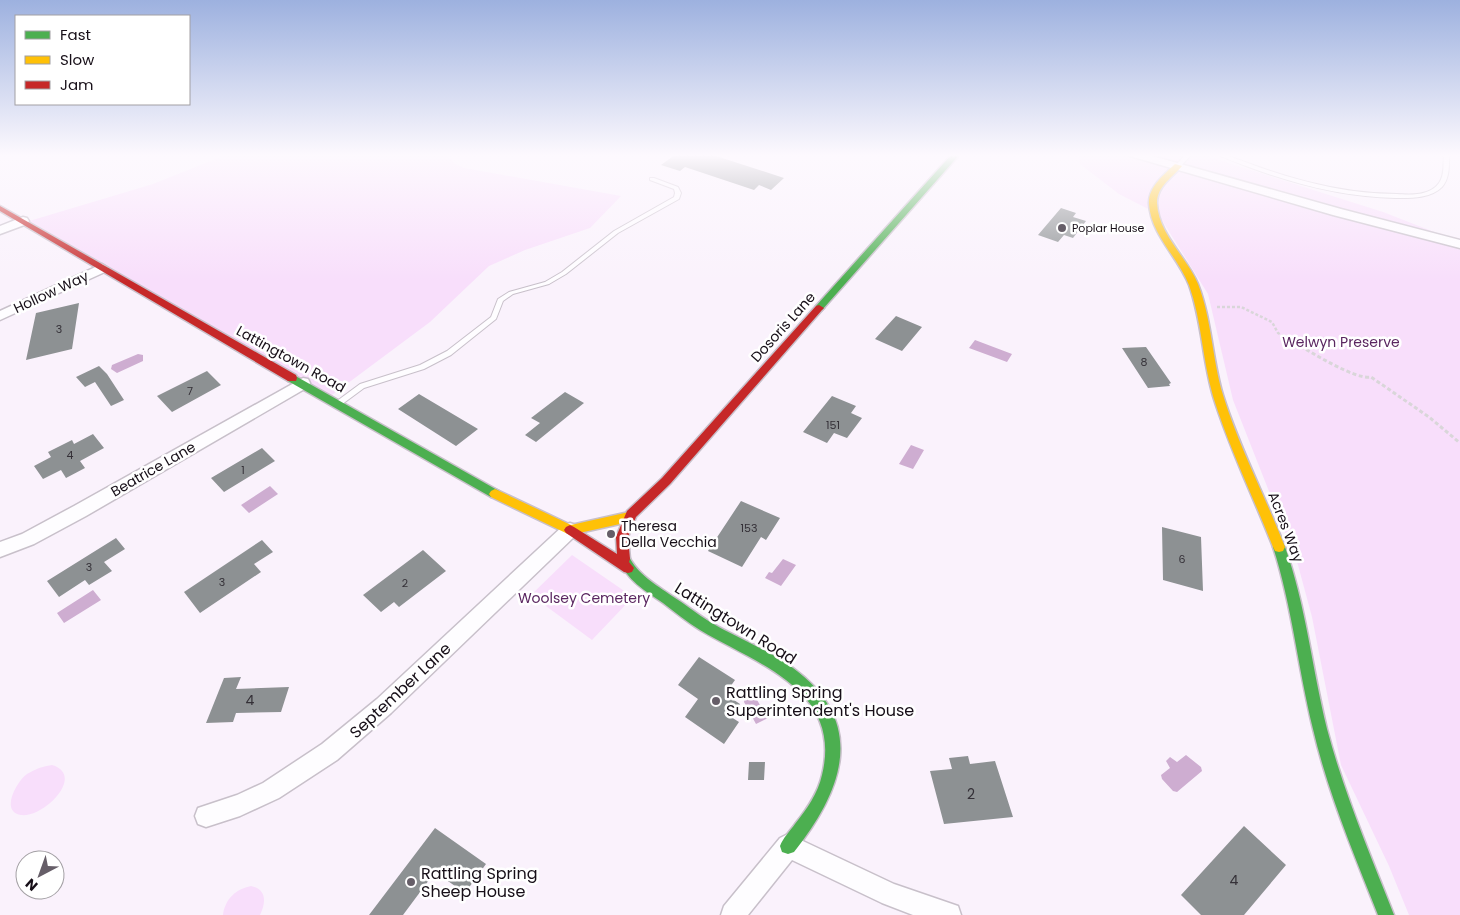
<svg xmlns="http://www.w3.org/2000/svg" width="1460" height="915" viewBox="0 0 1460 915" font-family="Poppins,sans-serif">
<rect width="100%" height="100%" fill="#faf2fc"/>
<path fill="#f8defb" d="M 228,154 L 447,154 L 454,163 L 464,168 L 621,196 L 590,228 L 525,250 L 489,266 L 430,322 L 332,395 L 26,222 L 153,184 Z
M 1078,154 L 1200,154 L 1383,212 L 1460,242 L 1460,915 L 1409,915 L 1389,866 L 1341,765 L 1312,617 L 1298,565 L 1233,400 L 1208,294 L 1158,214 L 1119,194 L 1080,164 Z
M 572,555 L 633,597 L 592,640 L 531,595 Z
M 52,765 C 86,775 44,818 21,815 C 0,812 16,782 27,774 C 35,769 43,766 52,765 Z
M 251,886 C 267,889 266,903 260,915 L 223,915 C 225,899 236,889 251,886 Z"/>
<path fill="#ceadd1" d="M 975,340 L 1012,354 L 1007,362 L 969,348 Z
M 138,354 L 143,355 L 143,361 L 117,373 L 111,369 L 112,365 Z
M 911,445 L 924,450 L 913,469 L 899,464 Z
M 270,486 L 278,494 L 249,513 L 241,505 Z
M 783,559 L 796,565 L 781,586 L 765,578 L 769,572 L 772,573 Z
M 93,590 L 101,600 L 64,623 L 57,613 Z
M 750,694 L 754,695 L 768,718 L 756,724 L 744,702 L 745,697 Z
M 1186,755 L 1201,767 L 1202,771 L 1177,792 L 1173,791 L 1162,779 L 1161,775 L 1170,768 L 1166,761 L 1170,757 L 1177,762 Z"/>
<path fill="#8d9193" d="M 676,154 L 710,154 L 784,178 L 771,190 L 759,185 L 754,190 L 685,167 L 680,171 L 661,165 Z
M 1061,208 L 1076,213 L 1073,217 L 1086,221 L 1073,238 L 1064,235 L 1058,242 L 1038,235 Z
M 79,303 L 72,349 L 26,360 L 36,313 Z
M 896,316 L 922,327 L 902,351 L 875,339 Z
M 1146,347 L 1171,383 L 1169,384 L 1170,386 L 1148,388 L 1122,348 Z
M 99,366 L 107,374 L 124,400 L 111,406 L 95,382 L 85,387 L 76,377 Z
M 207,371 L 221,385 L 172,412 L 157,396 Z
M 565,392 L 584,403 L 536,442 L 525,435 L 540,423 L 531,418 Z
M 419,394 L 478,429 L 456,446 L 398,409 Z
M 832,396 L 856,406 L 851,413 L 862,418 L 847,438 L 834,433 L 827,443 L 803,432 Z
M 93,434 L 104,448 L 80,461 L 85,468 L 66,478 L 61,470 L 43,479 L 34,466 L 51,457 L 48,452 L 72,440 L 74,444 Z
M 262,448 L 275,461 L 224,492 L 211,478 Z
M 741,501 L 780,518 L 766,540 L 761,537 L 742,567 L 708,551 Z
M 1162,527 L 1201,537 L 1203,591 L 1163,580 Z
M 116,538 L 125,549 L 104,562 L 112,571 L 89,585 L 85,580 L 59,597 L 47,581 Z
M 262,540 L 273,552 L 254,564 L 261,572 L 200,613 L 184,592 Z
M 423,550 L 446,571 L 399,607 L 394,602 L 381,612 L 363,595 Z
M 699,657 L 735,680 L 725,694 L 740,704 L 731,717 L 739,722 L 724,744 L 685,717 L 698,699 L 678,685 Z
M 241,677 L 236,689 L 289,687 L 281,712 L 236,713 L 233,722 L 206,723 L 224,678 Z
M 968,756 L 970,764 L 995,761 L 1013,817 L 944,824 L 930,771 L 952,769 L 949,758 Z
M 749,762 L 765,762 L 764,780 L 748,780 Z
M 1244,826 L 1286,865 L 1244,915 L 1201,915 L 1181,895 Z
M 435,828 L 486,864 L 465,893 L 435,872 L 403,915 L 369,915 Z"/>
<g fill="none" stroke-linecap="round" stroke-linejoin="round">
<g stroke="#c8c0ca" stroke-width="2">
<path id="lane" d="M 1186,154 L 1192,154 L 1180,167 L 1176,167 L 1176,165 Z
M 1217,154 L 1224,154 C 1280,176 1336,194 1397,194 C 1410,195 1430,196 1439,183 C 1445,175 1443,163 1444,154 L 1449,154 C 1449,165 1450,178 1442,187 C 1430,199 1410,198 1395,198 C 1343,197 1294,184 1246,166 C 1236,162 1226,159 1217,154 Z
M 650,178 L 654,178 L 678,187 L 681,193 L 679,199 L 618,233 L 566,274 L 549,284 L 513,294 L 503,301 L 496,319 L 451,355 L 424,369 L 364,388 L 341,405 L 337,405 L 335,403 L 337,401 L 360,384 L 420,365 L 447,351 L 491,317 L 498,299 L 509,292 L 545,282 L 562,272 L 614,231 L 674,197 L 675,193 L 674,189 L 650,180 Z"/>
</g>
<g stroke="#c8c0ca" stroke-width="3">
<path id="street" d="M 1129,154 L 1145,154 L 1341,209 L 1460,240 L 1460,248 L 1333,215 L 1130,156 Z
M 23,217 L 27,218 L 29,221 L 27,224 L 0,234 L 0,226 Z
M 102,264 L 108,268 L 107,271 L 0,320 L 0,311 Z
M 303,378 L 308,379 L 310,383 L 308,387 L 86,516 L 34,544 L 0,557 L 0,542 L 22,534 L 74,506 Z
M 570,523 L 576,525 L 579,530 L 576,535 L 391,713 L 337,760 L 279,798 L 240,816 L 206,827 L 198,824 L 195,816 L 198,808 L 237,795 L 263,783 L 322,744 L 377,699 L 564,525 Z
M 788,834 L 894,884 L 958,906 L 961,915 L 913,915 L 882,903 L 792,860 L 748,915 L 721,915 L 724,906 L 780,838 Z"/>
</g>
<g stroke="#c8c0ca" stroke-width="3">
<path id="fast" d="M 952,154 L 960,154 L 822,310 L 816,310 L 816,306 Z
M 292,374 L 499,491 L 501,494 L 499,497 L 491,497 L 288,381 L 287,378 L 288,375 Z
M 1279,542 L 1283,543 L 1285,547 C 1306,606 1312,668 1327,729 C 1344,793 1370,854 1394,915 L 1378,915 C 1354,854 1328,793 1313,729 C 1298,668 1292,606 1273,547 L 1275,543 Z
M 624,554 L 628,555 C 638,575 655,584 672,596 C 685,604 697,614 710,622 C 737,638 767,649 793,668 C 868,723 843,790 794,852 L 788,854 L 782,852 L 780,846 C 783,838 790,831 795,824 C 807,809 818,793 822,775 C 843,690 757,664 700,630 C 687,622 675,612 663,603 C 644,590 628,581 618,559 L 620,555 Z"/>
</g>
<g stroke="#c8c0ca" stroke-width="3">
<path id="slow" d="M 1175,164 L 1182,166 C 1173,177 1157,186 1157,203 C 1158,234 1187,257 1198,284 C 1212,320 1212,359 1223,395 C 1239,447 1265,496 1285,547 L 1283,551 L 1279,552 L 1275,551 L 1273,547 C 1253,496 1229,448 1213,396 C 1202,359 1202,321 1189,285 C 1178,257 1151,235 1149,204 C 1148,187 1164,175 1175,164 Z
M 495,489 L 571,525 L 629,512 L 633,514 L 635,517 L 633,520 L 629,522 L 570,535 L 491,497 L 489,494 L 491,491 Z"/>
</g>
<g stroke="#c8c0ca" stroke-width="3">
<path id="jam" d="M 0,206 L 296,375 L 297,378 L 296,381 L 288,381 L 0,211 Z
M 819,305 L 824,308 L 822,310 L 670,484 L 636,517 L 628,537 L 630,559 L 629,562 L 634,568 L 632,572 L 628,573 L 624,572 L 566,533 L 564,530 L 566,527 L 570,525 L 574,527 L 617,554 L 616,537 L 627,511 L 662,478 L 816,306 Z"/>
</g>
<path stroke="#d9d6d9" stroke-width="2.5" stroke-dasharray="3 2" stroke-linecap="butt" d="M 1217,307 L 1241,307 L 1272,322 L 1278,333 L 1297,344"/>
<path stroke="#d9d6d9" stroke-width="3" stroke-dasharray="4 2.5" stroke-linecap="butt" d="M 1295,343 C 1311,352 1355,380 1371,377 L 1429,417 L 1460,443"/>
<use href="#lane" fill="#fefdff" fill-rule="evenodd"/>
<use href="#street" fill="#fefdff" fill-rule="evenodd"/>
<use href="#fast" fill="#4caf50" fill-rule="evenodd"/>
<use href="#slow" fill="#ffc107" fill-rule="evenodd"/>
<use href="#jam" fill="#c62828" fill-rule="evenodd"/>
</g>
<linearGradient id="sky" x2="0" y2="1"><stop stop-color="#9db1df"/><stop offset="0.55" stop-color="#fdf9fe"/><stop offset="1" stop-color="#fdf9fe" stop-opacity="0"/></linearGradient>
<rect width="1460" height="282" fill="url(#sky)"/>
<g fill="#665e68" stroke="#fff" stroke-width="2">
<circle cx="1062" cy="228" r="5"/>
<circle cx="611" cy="534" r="5"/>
<circle cx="716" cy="701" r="5"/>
<circle cx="411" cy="882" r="5"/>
</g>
<g text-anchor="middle" stroke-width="5" stroke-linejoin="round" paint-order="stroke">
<g font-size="11" fill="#170f18" stroke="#fff" text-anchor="start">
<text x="1072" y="232">Poplar House</text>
</g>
<g font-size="11" fill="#343037">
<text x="59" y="333">3</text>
<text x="1144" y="366">8</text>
<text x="190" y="395">7</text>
<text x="833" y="429">151</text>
<text x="70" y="459">4</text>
<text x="243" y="474">1</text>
<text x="749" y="532">153</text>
<text x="1182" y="563">6</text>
<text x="89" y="571">3</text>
<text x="222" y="586">3</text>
<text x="405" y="587">2</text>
</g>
<g font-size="14" fill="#170f18" stroke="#fff">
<text transform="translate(51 292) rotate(-25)" y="5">Hollow Way</text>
<text transform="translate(783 327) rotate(-48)" y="5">Dosoris Lane</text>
<text transform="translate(291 359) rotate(29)" y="5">Lattingtown Road</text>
<text transform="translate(153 469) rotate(-30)" y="5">Beatrice Lane</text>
<text transform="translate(1286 527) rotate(69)" y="5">Acres Way</text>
</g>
<g font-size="14" fill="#5a2660" stroke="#fff">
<text x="1341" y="347">Welwyn Preserve</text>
<text x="584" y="603">Woolsey Cemetery</text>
</g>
<g font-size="14" fill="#170f18" stroke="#fff" text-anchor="start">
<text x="621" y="531">Theresa<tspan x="621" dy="16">Della Vecchia</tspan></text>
</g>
<g font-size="14" fill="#343037">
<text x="250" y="705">4</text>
<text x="971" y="799">2</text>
<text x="1234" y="885">4</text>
</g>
<g font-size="16" fill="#170f18" stroke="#fff">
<text transform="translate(736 623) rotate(32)" y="6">Lattingtown Road</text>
<text transform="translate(400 690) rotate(-43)" y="6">September Lane</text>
</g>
<g font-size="16" fill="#170f18" stroke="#fff" text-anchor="start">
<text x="726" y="698">Rattling Spring<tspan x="726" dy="18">Superintendent's House</tspan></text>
<text x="421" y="879">Rattling Spring<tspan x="421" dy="18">Sheep House</tspan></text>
</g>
</g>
<rect x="15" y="15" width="175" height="90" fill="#ffffff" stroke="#a29fa3"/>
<rect x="25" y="31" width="25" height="8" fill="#4caf50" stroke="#a29fa3"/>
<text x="60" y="40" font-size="15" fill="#170f18">Fast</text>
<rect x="25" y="56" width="25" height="8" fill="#ffc107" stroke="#a29fa3"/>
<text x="60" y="65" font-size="15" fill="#170f18">Slow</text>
<rect x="25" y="81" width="25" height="8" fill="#c62828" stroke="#a29fa3"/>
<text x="60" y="90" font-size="15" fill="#170f18">Jam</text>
<g transform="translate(40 875) rotate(221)"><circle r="24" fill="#ffffff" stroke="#a29fa3"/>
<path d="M0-4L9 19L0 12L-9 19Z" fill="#665e68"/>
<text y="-8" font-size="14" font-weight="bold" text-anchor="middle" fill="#170f18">N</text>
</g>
</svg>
